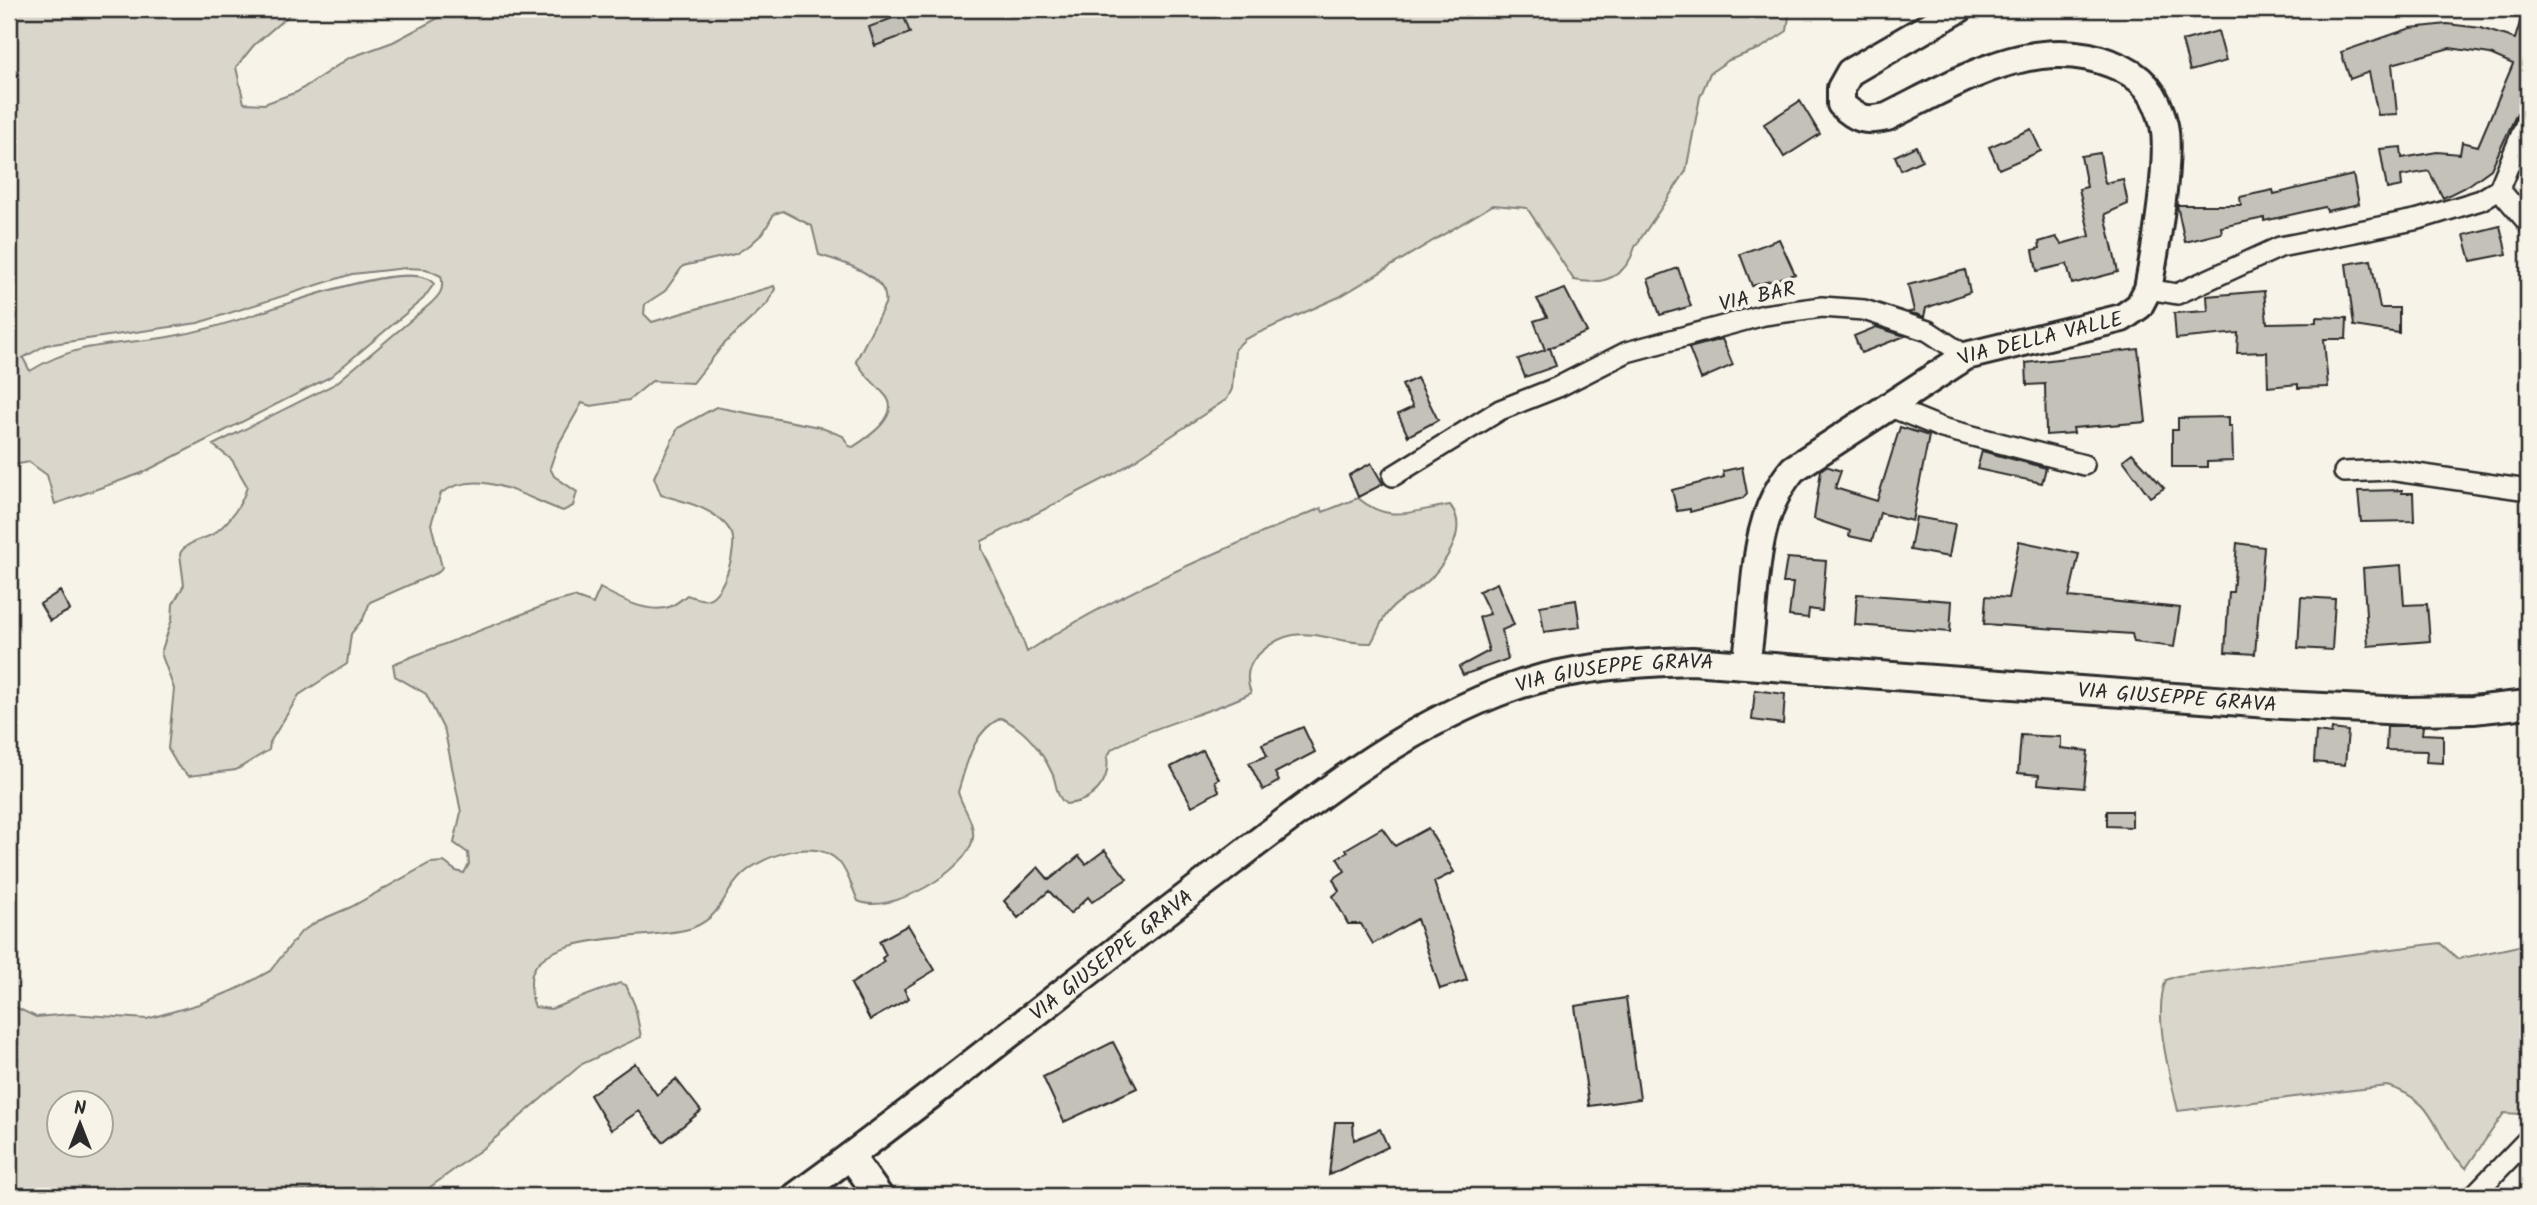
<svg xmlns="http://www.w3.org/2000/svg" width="2537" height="1205" viewBox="0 0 2537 1205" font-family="Kalam,sans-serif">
<rect width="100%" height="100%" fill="#f7f3e8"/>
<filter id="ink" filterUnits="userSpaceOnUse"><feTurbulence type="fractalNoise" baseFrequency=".0143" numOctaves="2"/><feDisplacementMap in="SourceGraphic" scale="14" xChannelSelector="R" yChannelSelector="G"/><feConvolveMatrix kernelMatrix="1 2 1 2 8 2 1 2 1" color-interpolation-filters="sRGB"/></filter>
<g filter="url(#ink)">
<path fill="#dad6cc" stroke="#82807c" stroke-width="2" fill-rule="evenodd" d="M 9,9 L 296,9 L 254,45 L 236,67 L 244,103 L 264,104 L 297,92 L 349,58 L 393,42 L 455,9 L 1790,9 L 1787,31 L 1761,48 L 1729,60 L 1710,73 L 1700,97 L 1686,171 L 1635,247 C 1626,277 1603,286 1574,280 L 1527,208 L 1493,205 L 1339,297 L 1245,339 L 1235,349 L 1232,389 L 1227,399 L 1114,474 L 982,541 L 982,549 L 1014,616 L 1027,652 C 1118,592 1220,551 1321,508 L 1323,512 L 1358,498 C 1390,525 1413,510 1450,505 C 1468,527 1449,557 1432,577 C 1421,590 1402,597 1390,610 C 1380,621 1378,632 1371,643 C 1325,644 1296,615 1256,657 C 1246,668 1246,680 1251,693 C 1206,715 1156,724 1112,749 L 1107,757 C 1111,783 1092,802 1066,804 C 1056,797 1057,786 1053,775 C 1042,751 1025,729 1001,718 C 972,732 967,764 958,792 C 962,807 975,822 973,838 C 968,871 889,916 858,901 C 853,890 848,873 840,863 C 817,836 763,855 742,875 C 722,894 723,916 692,928 C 655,941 532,930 531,981 C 531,990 531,998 535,1007 L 551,1009 L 620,983 L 626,985 L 635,1006 L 641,1037 L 582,1064 L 486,1146 L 418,1196 L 397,1196 L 388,1190 L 370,1187 L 292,1191 L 282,1196 L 9,1196 L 9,1004 L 36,1017 L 71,1014 L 147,1019 L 199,1004 L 237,989 L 270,971 L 301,932 L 318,921 L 351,907 L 430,863 L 444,862 L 456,871 L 464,873 L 469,864 L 468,853 L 454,843 L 461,812 L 445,732 L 426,694 L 395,676 L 393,664 L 551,603 L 574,597 L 593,604 L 600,588 C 618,598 647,614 669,607 C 675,605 682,599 687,595 C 693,597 702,601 708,599 C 724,595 739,545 731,532 C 718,509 684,501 661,495 L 654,477 L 678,428 L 716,407 L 819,427 L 843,436 L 849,446 L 853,447 C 867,438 903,415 885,395 C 873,381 867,379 856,361 L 885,304 C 891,276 840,261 819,255 L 812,226 L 783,211 L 774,214 L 763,233 L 750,245 L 735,254 L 683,266 L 665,291 L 645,304 L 644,314 L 652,322 L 774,286 L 775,289 L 767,304 L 723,345 L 693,383 L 652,381 L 629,400 L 591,406 L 582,403 L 557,447 L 550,468 L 554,476 L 577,492 L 573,506 L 563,511 C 525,498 482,466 441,493 L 431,524 L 442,567 L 439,572 L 370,602 L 363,619 L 351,634 L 347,664 L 299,695 L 270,742 L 269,750 L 236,770 L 189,776 L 178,766 L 168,749 L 174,689 L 161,653 L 172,619 L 173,604 L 184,585 L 180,554 C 185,541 206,540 216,532 C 230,521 243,503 247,486 L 232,460 L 213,445 L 335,384 L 429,305 C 439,296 445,290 441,276 L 426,269 L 406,268 L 352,274 L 198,323 L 46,345 L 23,358 L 30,371 C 79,341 114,346 168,337 C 203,331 237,321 271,309 C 298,300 415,258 434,284 L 423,299 L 330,377 L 142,473 L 55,504 L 47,475 L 29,462 L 9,466 ZM 60,1104 L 102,1104 L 102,1146 L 60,1146 Z
M 2440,943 L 2458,959 L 2528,944 L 2528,1110 L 2521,1114 L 2504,1113 L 2466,1168 C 2430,1136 2442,1102 2387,1086 L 2178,1111 C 2170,1075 2152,1015 2166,980 L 2177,976 Z"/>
<path fill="#c4c1b9" stroke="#2b2b2b" stroke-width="2" d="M 2524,9 L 2528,9 L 2528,106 L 2517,113 L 2491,169 L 2469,185 L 2443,198 L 2429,171 L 2401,176 L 2402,186 L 2387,189 L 2380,149 L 2401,147 L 2402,158 L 2437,152 L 2460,154 L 2462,142 L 2478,146 L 2513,64 L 2490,54 L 2450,48 L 2392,64 L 2397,114 L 2378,115 L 2369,72 L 2350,79 L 2341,52 L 2411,28 L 2447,24 L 2481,28 L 2515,39 Z
M 903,14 L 910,33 L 875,46 L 869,27 Z
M 2218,31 L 2226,61 L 2190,71 L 2182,41 Z
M 1800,101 L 1820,134 L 1784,157 L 1764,124 Z
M 2031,129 L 2041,151 L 1999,169 L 1989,147 Z
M 1916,146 L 1922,160 L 1901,170 L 1895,156 Z
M 2100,153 L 2105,183 L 2123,179 L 2128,204 L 2105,214 L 2118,272 L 2072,284 L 2067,264 L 2037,271 L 2033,250 L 2040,248 L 2039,242 L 2056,237 L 2061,244 L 2090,236 L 2079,189 L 2087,187 L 2081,156 Z
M 2353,175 L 2359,204 L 2327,211 L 2325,207 L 2264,221 L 2264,218 L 2221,227 L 2222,233 L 2185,242 L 2177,205 L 2241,205 L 2240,197 L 2273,190 L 2274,194 Z
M 2500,226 L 2507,254 L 2471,261 L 2464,235 Z
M 1779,239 L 1795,274 L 1752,286 L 1740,254 Z
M 2371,260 L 2380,308 L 2399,308 L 2399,333 L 2354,326 L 2346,264 Z
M 1678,268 L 1691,306 L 1660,315 L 1648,279 Z
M 1965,270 L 1970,292 L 1926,308 L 1924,317 L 1910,312 L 1914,311 L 1908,285 Z
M 1565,289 L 1587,332 L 1547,349 L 1550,348 L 1556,366 L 1525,377 L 1518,359 L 1545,350 L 1534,321 L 1547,317 L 1537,299 Z
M 2264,291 L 2267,323 L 2316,322 L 2316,317 L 2347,318 L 2346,339 L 2324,339 L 2328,387 L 2298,388 L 2298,384 L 2268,387 L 2267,352 L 2237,353 L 2238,333 L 2176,339 L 2174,313 L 2208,311 L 2207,296 Z
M 1876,327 L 1905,336 L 1861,353 L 1854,336 Z
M 1722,339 L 1733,365 L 1701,379 L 1689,348 Z
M 2138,349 L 2146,422 L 2073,428 L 2074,433 L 2046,435 L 2045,384 L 2027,385 L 2026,363 Z
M 1417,378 L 1438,420 L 1408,436 L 1398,414 L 1413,407 L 1402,385 Z
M 2229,417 L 2229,426 L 2232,426 L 2233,461 L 2207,462 L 2207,467 L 2172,467 L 2172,430 L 2178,430 L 2178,418 Z
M 1900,427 L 1929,436 L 1912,521 L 1880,513 L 1872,541 L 1849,536 L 1850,531 L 1814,519 L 1821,470 L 1826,466 L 1841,471 L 1835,488 L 1877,501 Z
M 1982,451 L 2046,468 L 2042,483 L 1977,469 Z
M 2132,453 L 2164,488 L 2150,497 L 2123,460 Z
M 1371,463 L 1383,484 L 1358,497 L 1349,475 Z
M 1742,467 L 1747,493 L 1743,498 L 1690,512 L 1690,509 L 1677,511 L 1672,490 L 1724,477 L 1723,471 Z
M 2402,490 L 2402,493 L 2413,493 L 2414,521 L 2361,522 L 2358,491 Z
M 1916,517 L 1955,524 L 1949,557 L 1910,550 Z
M 2019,541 L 2079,554 L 2069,597 L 2180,608 L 2174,647 L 2134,642 L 2132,634 L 1984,624 L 1986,596 L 2008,598 Z
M 2237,543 L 2264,547 L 2255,654 L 2225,652 L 2229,592 L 2233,592 Z
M 1787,558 L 1826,561 L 1822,611 L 1809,609 L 1808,618 L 1789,616 L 1793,583 L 1783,583 Z
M 2401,565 L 2404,605 L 2427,604 L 2430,641 L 2368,646 L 2363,568 Z
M 1497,583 L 1514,625 L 1502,630 L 1508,659 L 1463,675 L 1459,667 L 1489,651 L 1479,617 L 1490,614 L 1479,591 Z
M 60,591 L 70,610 L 50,621 L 40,604 Z
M 1857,594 L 1952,601 L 1950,632 L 1855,625 Z
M 2301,597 L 2335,599 L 2332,650 L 2298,648 Z
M 1576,600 L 1580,627 L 1544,632 L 1540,606 Z
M 1755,690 L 1785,694 L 1783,724 L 1752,720 Z
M 2387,726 L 2423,726 L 2422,734 L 2443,735 L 2443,763 L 2426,762 L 2427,751 L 2386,750 Z
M 1303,727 L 1315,752 L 1275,773 L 1279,781 L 1263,790 L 1249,763 L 1267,756 L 1262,744 Z
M 2332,729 L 2348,731 L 2345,765 L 2314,762 L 2316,732 L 2331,734 Z
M 2021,735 L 2061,737 L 2061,748 L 2088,751 L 2084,788 L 2038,784 L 2039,775 L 2018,773 Z
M 1203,750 L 1219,779 L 1215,781 L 1219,791 L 1192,806 L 1171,767 Z
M 2107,811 L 2132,811 L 2132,827 L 2107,826 Z
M 1382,828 L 1395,846 L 1428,828 L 1454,872 L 1434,882 L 1467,980 L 1440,989 L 1417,919 L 1373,944 L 1361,924 L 1348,924 L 1333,896 L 1339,891 L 1333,879 L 1345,871 L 1337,858 L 1348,852 L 1346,849 Z
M 1105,850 L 1127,879 L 1092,902 L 1088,897 L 1070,914 L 1049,891 L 1018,918 L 1004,901 L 1038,867 L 1049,880 L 1079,856 L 1086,864 Z
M 908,925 L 935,970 L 904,989 L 909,998 L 870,1020 L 851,984 L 884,962 L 882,958 L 886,955 L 879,941 Z
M 1626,998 L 1640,1099 L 1589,1106 L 1575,1006 Z
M 1113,1042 L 1137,1088 L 1064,1122 L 1043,1077 Z
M 635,1063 L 657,1095 L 676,1079 L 701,1111 L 663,1142 L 639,1111 L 611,1130 L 590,1095 Z
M 1335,1122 L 1353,1122 L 1354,1140 L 1380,1129 L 1388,1147 L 1329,1175 Z"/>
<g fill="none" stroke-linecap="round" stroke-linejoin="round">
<g stroke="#2b2b2b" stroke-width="24">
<path id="street" d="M 2499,189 L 2528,223
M 2148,289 L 2177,294 L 2280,247 L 2419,219 L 2481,200 L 2499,189 L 2528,118
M 1888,406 L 1942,428 L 2084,465
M 2344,472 L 2389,470 L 2528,490
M 1393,476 L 1500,410 L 1558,387 L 1627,352 L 1764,315 L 1822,307 L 1864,310 L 1928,331 L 1966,356
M 2473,1196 L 2528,1139"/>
</g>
<g stroke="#2b2b2b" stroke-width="32">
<g id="secondary">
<path id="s1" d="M 1746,663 C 1758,598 1748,522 1793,469 L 1966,356 L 2122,318 L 2139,306 L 2148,289 C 2155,252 2171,159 2164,125 C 2157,93 2142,75 2112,64 C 2034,32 1956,83 1887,117 C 1866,122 1856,119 1841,104 L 1841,88 L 1850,72 L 1959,9"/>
<path d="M 851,1157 L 879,1196"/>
<path id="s2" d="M 796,1196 C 940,1092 1078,978 1220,871 C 1312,801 1403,726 1513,687 C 1569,667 1633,663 1692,661 L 2282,705 L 2406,711 L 2473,710 L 2528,704"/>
</g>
</g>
<use href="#street" stroke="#f7f3e8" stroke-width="19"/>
<use href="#secondary" stroke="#f7f3e8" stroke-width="26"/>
</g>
</g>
<g text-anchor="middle" stroke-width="7" stroke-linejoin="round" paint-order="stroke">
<g font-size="21" fill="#2b2b2b" stroke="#f7f3e8">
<text transform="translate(1757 296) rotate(-12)" y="7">VIA BAR</text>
<text dy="7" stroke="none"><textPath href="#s1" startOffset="486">VIA DELLA VALLE</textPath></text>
<text dy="7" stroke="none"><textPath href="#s2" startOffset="985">VIA GIUSEPPE GRAVA</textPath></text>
<text dy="7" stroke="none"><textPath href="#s2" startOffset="1550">VIA GIUSEPPE GRAVA</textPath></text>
<text dy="7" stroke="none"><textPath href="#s2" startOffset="397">VIA GIUSEPPE GRAVA</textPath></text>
</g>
</g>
<rect width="2537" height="1205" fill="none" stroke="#f7f3e8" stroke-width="35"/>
<rect x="18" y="18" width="2502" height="1170" fill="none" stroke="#2b2b2b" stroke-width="2.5" filter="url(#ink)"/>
<g transform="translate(80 1124)"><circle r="33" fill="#f7f3e8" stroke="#a5a39c" stroke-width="2"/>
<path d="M0-5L12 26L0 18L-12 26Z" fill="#2b2b2b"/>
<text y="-10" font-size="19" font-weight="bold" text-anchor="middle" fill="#2b2b2b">N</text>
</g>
</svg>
